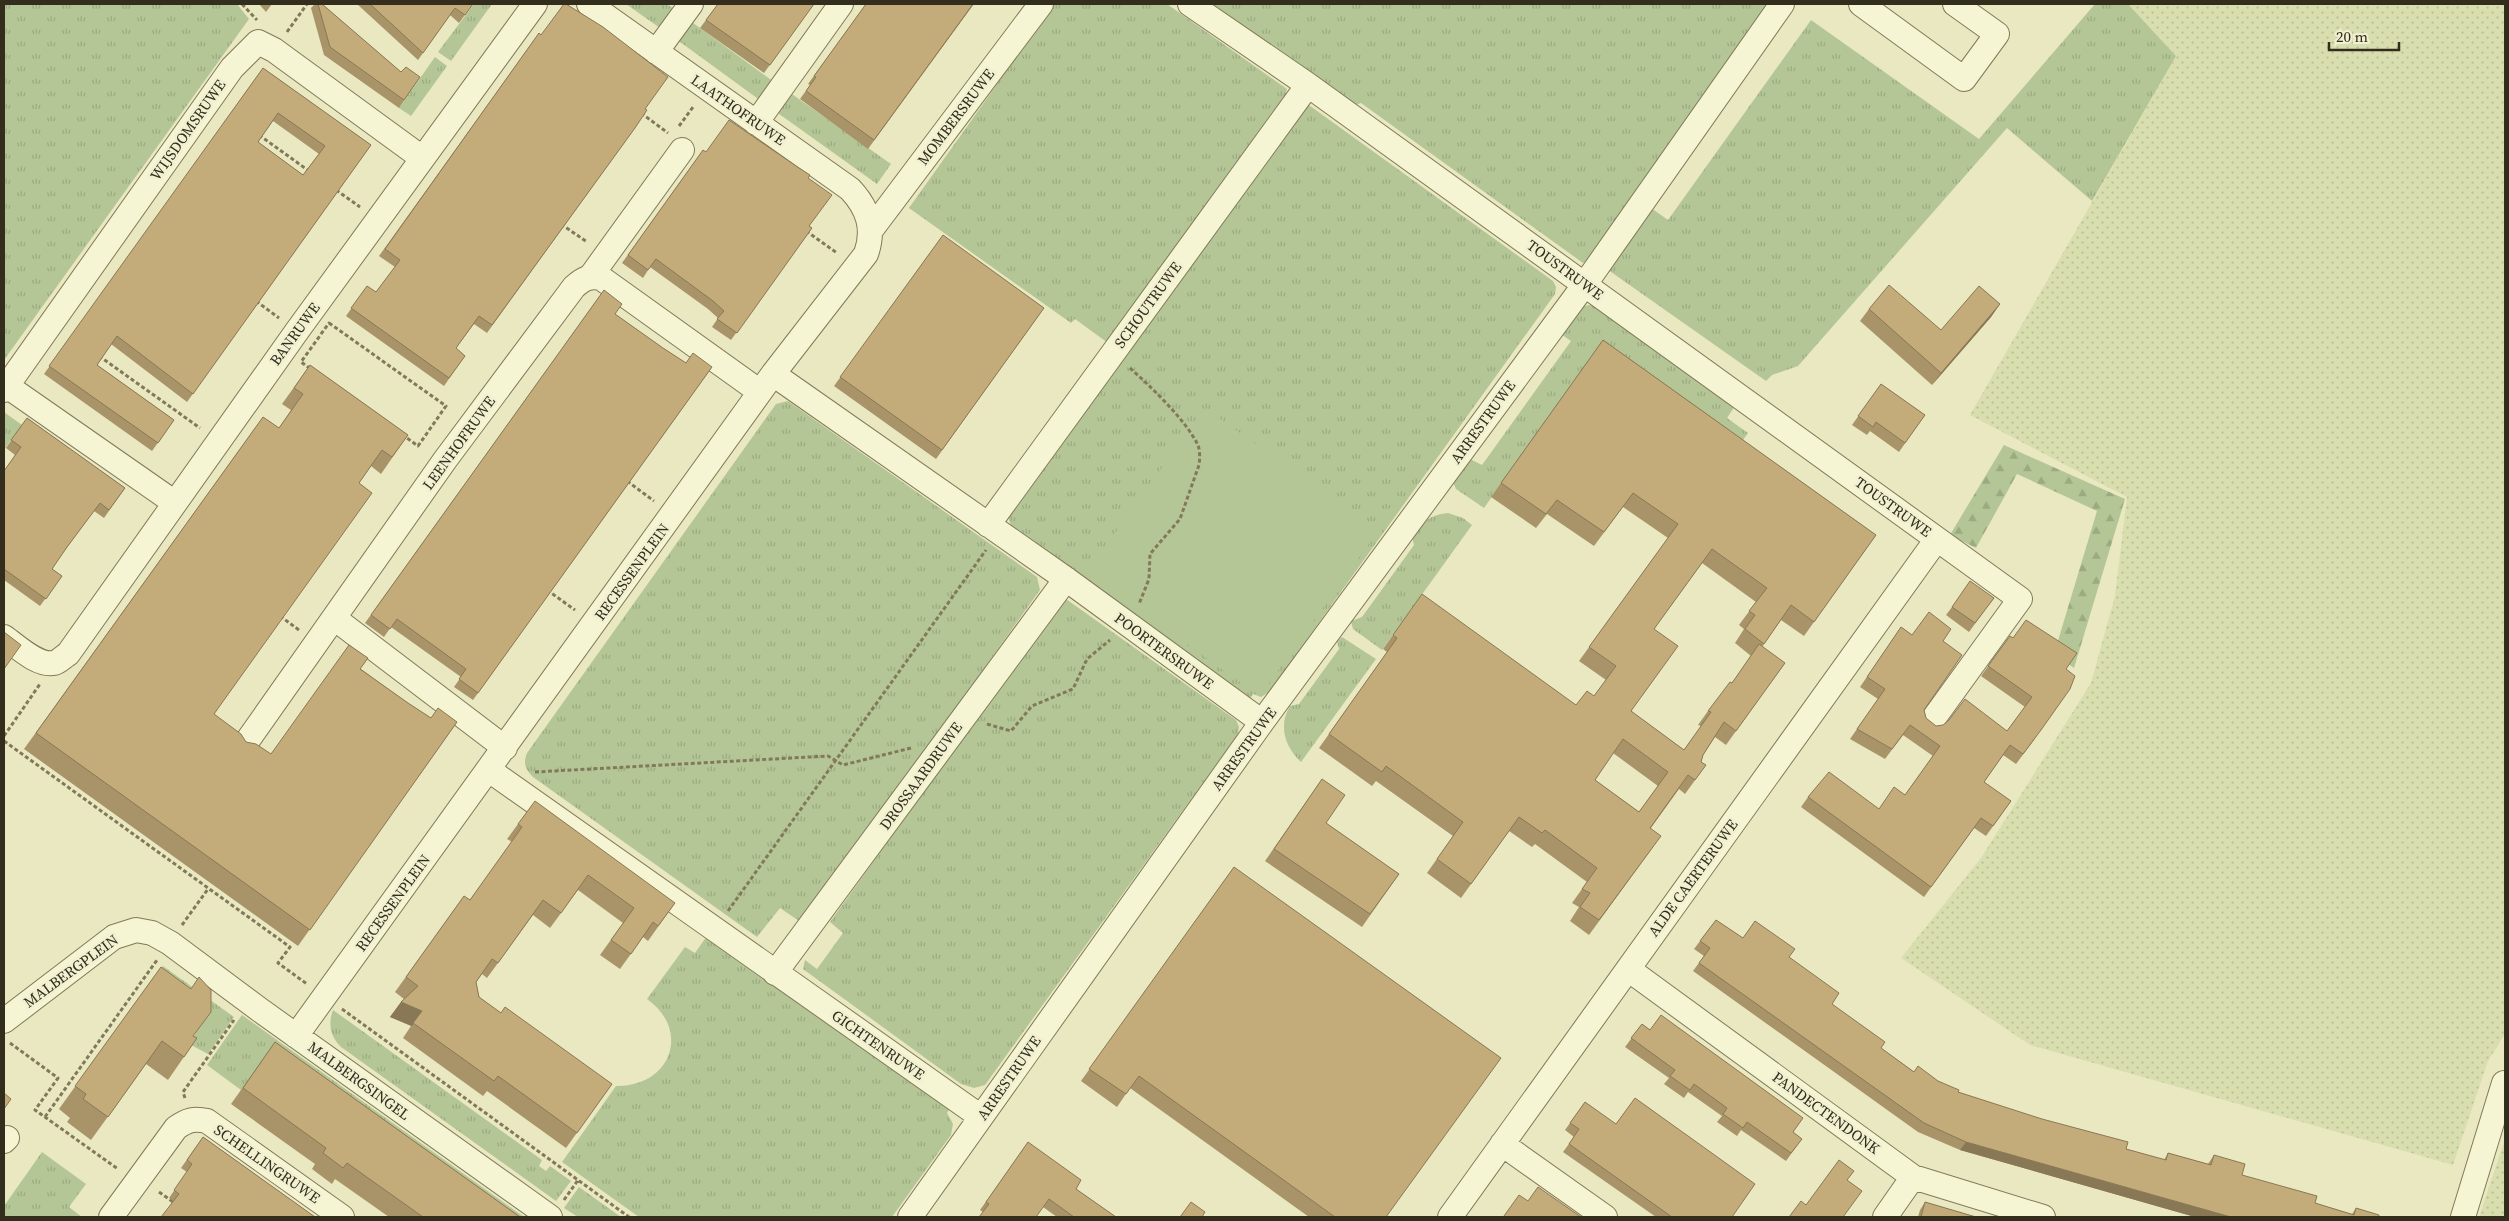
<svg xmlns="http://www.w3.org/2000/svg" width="2509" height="1221" viewBox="0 0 2509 1221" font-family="'Source Serif 4',serif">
<defs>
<pattern id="farmland-dots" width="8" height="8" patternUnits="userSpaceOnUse" patternTransform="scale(1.25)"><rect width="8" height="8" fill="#d9deaf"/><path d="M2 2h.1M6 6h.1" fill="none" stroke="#bbbf96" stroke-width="1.8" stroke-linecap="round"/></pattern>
<pattern id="grass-tufts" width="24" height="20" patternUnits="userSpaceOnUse" patternTransform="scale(1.25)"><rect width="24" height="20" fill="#b4c696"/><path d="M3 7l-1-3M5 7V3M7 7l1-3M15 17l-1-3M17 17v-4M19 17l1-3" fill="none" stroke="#9baa81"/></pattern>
<pattern id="forest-firs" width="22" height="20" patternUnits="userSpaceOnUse" patternTransform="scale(1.25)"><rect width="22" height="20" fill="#b4c696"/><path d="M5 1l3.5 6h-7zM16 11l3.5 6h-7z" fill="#9baa81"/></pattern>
</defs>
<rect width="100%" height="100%" fill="#e9e8c1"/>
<path fill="url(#farmland-dots)" d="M 2128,4 L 2505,4 L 2505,1034 L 2488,1061 L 2453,1165 L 2030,1045 L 1901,958 L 1981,858 L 2091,683 L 2115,596 L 2127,497 L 1970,415 L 2176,56 Z
M 2505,1139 L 2505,1217 L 2479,1217 Z"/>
<path fill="url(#grass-tufts)" d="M 4,4 L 237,4 L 249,19 L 4,360 Z
M 474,4 L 492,4 L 451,61 L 438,52 Z
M 626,4 L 667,4 L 674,9 L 660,28 Z
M 1054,4 L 1167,4 L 1287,89 L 1285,97 L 1108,343 L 1075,319 L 1071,323 L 909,208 Z
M 1210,4 L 1775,4 L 1593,257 L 1583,263 L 1361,103 L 1353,106 Z
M 2095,4 L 2128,4 L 2176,56 L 2092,201 L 2007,128 L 1798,366 L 1772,375 L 1766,381 L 1604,267 L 1647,205 L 1668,220 L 1811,20 L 1979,139 Z
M 689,20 L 774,82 L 761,101 L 676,39 Z
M 435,57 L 447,66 L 411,116 L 399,108 Z
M 789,92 L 891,164 L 877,184 L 775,111 Z
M 1306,103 L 1553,281 L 1556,287 L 1555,294 L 1269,692 L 1261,697 L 1253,694 L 1250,699 L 1011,526 L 1008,516 Z
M 1595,304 L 1737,403 L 1727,418 L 1748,433 L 1741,443 L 1593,354 L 1484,508 L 1456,489 L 1453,482 L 1468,458 L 1482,465 L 1571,341 L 1558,332 L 1584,306 Z
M 788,401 L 1037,577 L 1040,590 L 802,923 L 780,908 L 757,937 L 533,777 C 525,769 523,763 527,753 L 776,404 Z
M 4,412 L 22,425 L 4,450 Z
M 1448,513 L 1463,518 L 1472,525 L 1382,650 L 1353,629 L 1351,621 L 1362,617 L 1414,545 L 1412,537 C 1422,522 1429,515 1448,513 Z
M 1066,599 L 1236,720 L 1239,727 L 1238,734 L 985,1085 L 974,1088 L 961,1084 L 803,969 L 805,960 L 817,969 L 843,933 L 830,922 L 1058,605 Z
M 1342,637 L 1376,659 L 1301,762 C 1285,747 1278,726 1290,706 L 1299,704 L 1339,649 L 1337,641 Z
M 709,933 L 951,1107 L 947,1113 L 953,1124 L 951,1135 L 892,1217 L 639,1217 L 562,1162 L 616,1086 C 670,1087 692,1031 647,999 L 685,947 L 695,953 Z
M 163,966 L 234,1017 L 208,1054 L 189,1044 L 196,1033 L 154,979 Z
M 333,1010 L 542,1160 L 539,1166 L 546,1171 L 550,1166 L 571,1181 L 556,1201 L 341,1047 C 330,1036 328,1024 333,1010 Z
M 242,1015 L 524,1217 L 486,1217 L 241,1090 L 207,1065 Z
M 42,1152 L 86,1184 L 69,1207 L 82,1217 L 4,1217 L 4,1206 Z
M 579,1187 L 621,1217 L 578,1217 L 564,1208 Z"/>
<path fill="url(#forest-firs)" d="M 2004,445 L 2125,499 L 2074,668 L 2054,654 L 2097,511 L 2017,474 L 1976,548 L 1950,535 Z"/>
<path fill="#b4c696" d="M 1205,408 L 1378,531 L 1266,687 L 1257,690 L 1248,688 L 1087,572 Z"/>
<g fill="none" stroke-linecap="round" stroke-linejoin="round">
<g stroke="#81795a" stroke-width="26">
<path id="minor" d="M 1190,4 L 1308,85 L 2020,599 L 1931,722
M 1861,4 L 1964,79 L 1997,34 L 1955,4
M 656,52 L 691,4
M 756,123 L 841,4
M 871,230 L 1041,4
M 591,276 L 682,150
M 773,374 L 1066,579 L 1262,722
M 7,386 L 175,503
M 4,390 L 232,68 L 258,42 L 274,50 L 422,158
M 988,525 L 1308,85
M 334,618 L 505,748
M 4,637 C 17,646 37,666 54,663 C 59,662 64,656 68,654 L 297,331 L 535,4
M 243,747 L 445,460 L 574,287 C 584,278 589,276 601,278 L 760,392
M 489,770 L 981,1117
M 1628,969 L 1913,1177 L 2043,1217
M 775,973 L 1066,579
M 4,1021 L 114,937 L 136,930 L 152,933 L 170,943 L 260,1010 L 550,1217
M 296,1036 L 773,374 L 866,254 C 875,229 868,208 850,189 L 589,4
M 4,1141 L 7,1138
M 1502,1144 L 1605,1217
M 111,1217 L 176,1128 C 187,1120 194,1118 207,1121 L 342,1217
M 910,1217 L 1262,722 L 1585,284 L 1782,4
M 1450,1217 L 1937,539
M 1885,1217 L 1913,1177
M 2463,1217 L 2504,1083"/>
</g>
<path stroke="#81795a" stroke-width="3" stroke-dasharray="4 2.5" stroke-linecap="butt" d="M 242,4 L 257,20
M 287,32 L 307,4
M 641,113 L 668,133
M 679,126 L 693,107
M 259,135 L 309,171
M 336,190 L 360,207
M 561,224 L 587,242
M 806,231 L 837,253
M 256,301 L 279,318
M 329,323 L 446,406 L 418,446 L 301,362 Z
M 99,356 L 200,428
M 1130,368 C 1152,388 1184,418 1198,445 C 1200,451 1200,458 1199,465 L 1180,519 L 1150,554 L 1149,579 L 1139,604
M 627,481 L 654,501
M 547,590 L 575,610
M 280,616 L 299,630
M 987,724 L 1011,731 L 1032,706 L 1073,689 L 1087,659 L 1110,640
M 4,736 L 40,684
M 4,741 L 290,947 L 278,963 L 307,984
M 535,772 L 828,756 L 843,765 L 911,748
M 728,911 L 986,550
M 182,925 L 208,889
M 342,1009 L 629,1217
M 10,1043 L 58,1078 L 35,1110 L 118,1169
M 185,1098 L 183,1092 L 234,1020
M 45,1117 L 157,960
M 159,1192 L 176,1204
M 564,1200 L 578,1180"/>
<use href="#minor" stroke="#f5f4d3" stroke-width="24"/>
</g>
<path fill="#a99469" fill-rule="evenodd" d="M 259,4 L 272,4 L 266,12 Z
M 315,4 L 322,4 L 401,72 L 420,77 L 399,108 L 324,55 L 311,8 Z
M 357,4 L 473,4 L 459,23 L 450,15 L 418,60 Z
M 718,4 L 814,4 L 764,73 L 700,28 Z
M 866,4 L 974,4 L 868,149 L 800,99 L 810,85 L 808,84 Z
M 539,33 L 645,109 L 629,136 L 487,333 L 474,324 L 456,348 L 465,356 L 444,386 L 346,316 L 367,286 L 376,292 L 395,267 L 379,256 Z
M 263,68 L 371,145 L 187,402 L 111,344 L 97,365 L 174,420 L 152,451 L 44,374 ZM 273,121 L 319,154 L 303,175 L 258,142 Z
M 703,150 L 706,152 L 808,178 L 809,226 L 812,228 L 731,340 L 712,327 L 718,318 L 708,309 L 650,267 L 643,278 L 622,263 Z
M 943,235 L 1044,308 L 936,459 L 834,386 Z
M 604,290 L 615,314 L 663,348 L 686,363 L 712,367 L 473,700 L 454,687 L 461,677 L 391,627 L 384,637 L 365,623 Z
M 2000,304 L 1991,317 L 1932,385 L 1860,321 L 1869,309 L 1941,330 Z
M 1603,340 L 1876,535 L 1804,636 L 1781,620 L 1762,647 L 1785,663 L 1726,745 L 1715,737 L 1703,755 L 1701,762 L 1706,765 L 1685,794 L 1679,789 L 1651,828 L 1651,850 L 1589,935 L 1570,921 L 1579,907 L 1572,903 L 1587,882 L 1535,844 L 1532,847 L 1509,831 L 1461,898 L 1427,873 L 1453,836 L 1376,781 L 1372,786 L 1319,748 L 1387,652 L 1383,649 L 1393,635 L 1576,705 L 1594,696 L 1606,680 L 1579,661 L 1668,538 L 1623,507 L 1594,546 L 1547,514 L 1536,528 L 1491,497 ZM 1702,563 L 1756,602 L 1739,625 L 1744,629 L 1735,643 L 1751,656 L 1732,683 L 1708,711 L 1698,725 L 1701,726 L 1684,750 L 1631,711 L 1654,629 ZM 1613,753 L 1658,786 L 1639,812 L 1595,780 Z
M 310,365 L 408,435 L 381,474 L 371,466 L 359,483 L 214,714 L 246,742 L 271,754 L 361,669 L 408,703 L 431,718 L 457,722 L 298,946 L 24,749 L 263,417 L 279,428 L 291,410 L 282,404 Z
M 1881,384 L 1925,415 L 1899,452 L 1870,431 L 1867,435 L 1852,425 Z
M 27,418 L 125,488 L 104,518 L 94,511 L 63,553 L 52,569 L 62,576 L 40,606 L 4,580 L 4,471 L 15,455 L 6,448 Z
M 1994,598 L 1969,632 L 1946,615 L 1952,607 Z
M 1901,627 L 1912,635 L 1943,641 L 1924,710 L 1926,718 L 1936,726 L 2007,731 L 2025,707 L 1981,676 L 2010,636 L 2066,669 L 2034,740 L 2016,764 L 2003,755 L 1984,782 L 2011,801 L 1986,836 L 1974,828 L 1924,897 L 1801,807 L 1808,797 L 1879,809 L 1905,795 L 1933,756 L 1903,735 L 1885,759 L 1850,739 L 1878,699 L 1860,687 Z
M 1322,779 L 1326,823 L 1399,874 L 1362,927 L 1265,861 Z
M 518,824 L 675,903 L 648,941 L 643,937 L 620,969 L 600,955 L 623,923 L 578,890 L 550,928 L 533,915 L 487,978 L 482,974 L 476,982 L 479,997 L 501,1013 L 612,1084 L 566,1148 L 487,1091 L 483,1096 L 403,1038 L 411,1026 L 390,1017 L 401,1002 L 404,999 L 395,992 L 464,896 L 470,900 L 512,842 L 507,839 Z
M 1234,867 L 1386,1217 L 1309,1217 L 1130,1088 L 1117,1107 L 1081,1081 Z
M 1716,920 L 1743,938 L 1789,957 L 1832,1004 L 1881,1048 L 1914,1072 L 1938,1081 L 1958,1092 L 2126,1149 L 2164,1160 L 2168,1153 L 2208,1164 L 2214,1155 L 2242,1175 L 2315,1203 L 2352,1214 L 2356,1208 L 2379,1217 L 2195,1217 L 1960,1150 L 1918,1132 L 1693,971 L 1704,956 L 1694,949 Z
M 161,967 L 194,1036 L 197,1038 L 168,1080 L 146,1064 L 91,1140 L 67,1122 L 70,1118 L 59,1109 Z
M 1642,1024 L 1802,1139 L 1786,1161 L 1741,1130 L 1737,1136 L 1717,1122 L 1722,1116 L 1688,1092 L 1684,1098 L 1664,1084 L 1669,1078 L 1625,1047 Z
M 275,1042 L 520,1217 L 389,1217 L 335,1179 L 332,1184 L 312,1169 L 315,1164 L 231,1104 Z
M 1585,1102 L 1732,1217 L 1656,1217 L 1563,1152 L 1574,1137 L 1565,1130 Z
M 203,1137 L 315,1217 L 173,1201 L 169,1198 L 187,1172 L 181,1168 Z
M 1028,1142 L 1076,1189 L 1116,1217 L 1057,1217 L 1043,1207 L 983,1212 L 980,1210 Z
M 1925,1202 L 1976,1217 L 1918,1217 L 1920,1210 Z"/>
<path fill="#897855" d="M 2000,304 L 1991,317 L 1932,385 L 1941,373 Z
M 401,1002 L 422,1011 L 412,1026 L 390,1017 Z
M 1966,1142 L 2231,1217 L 2195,1217 L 1960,1150 Z"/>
<path fill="#c4ac7a" stroke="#897855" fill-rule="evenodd" d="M 318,4 L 322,4 L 401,72 L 406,67 L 420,77 L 404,100 L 330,47 Z
M 370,4 L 473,4 L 465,15 L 455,8 L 423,53 Z
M 564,4 L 566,4 L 603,27 L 668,77 L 645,109 L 647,110 L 635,128 L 492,325 L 479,316 L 456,348 L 465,356 L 449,378 L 351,308 L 367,286 L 376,292 L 400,260 L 385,249 L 539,33 L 541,35 Z
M 718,4 L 814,4 L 770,65 L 706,20 Z
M 866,4 L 973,4 L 874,140 L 806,91 L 816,77 L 814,76 Z
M 263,68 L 371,145 L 193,394 L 117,336 L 97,365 L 174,420 L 158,443 L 49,366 ZM 278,113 L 325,146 L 303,175 L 258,142 Z
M 729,120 L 799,168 L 810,175 L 808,178 L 832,195 L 809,226 L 812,228 L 737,333 L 717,319 L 724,311 L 713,301 L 656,259 L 648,270 L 628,255 L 703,150 L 706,152 Z
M 943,235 L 1044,308 L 942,450 L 840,377 Z
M 1889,285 L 1941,330 L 1979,286 L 2000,304 L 1941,373 L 1869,309 Z
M 604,290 L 622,304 L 615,314 L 663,348 L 686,363 L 693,353 L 712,367 L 478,693 L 459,679 L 466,669 L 397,619 L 390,629 L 371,615 Z
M 1603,340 L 1876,535 L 1814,622 L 1791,605 L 1764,644 L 1745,629 L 1755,615 L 1749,611 L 1767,588 L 1712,549 L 1654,629 L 1678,646 L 1631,711 L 1684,750 L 1711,712 L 1708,711 L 1730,682 L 1732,683 L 1759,644 L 1785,663 L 1736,731 L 1724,722 L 1703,755 L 1701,762 L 1706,765 L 1695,780 L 1688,775 L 1650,828 L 1661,836 L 1599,920 L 1580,907 L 1590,893 L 1582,889 L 1597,868 L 1545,830 L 1542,833 L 1519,817 L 1471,884 L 1437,859 L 1463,822 L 1386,766 L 1382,772 L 1329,734 L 1397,638 L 1393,635 L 1422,594 L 1576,705 L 1587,691 L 1594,696 L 1616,666 L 1589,647 L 1678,524 L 1633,493 L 1604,532 L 1557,500 L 1546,514 L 1501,483 ZM 1623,739 L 1668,772 L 1639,812 L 1595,780 Z
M 310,365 L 408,435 L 392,457 L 382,450 L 359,483 L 372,493 L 214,714 L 241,734 L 246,742 L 256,744 L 271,754 L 349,645 L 368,658 L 360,669 L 408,703 L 431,718 L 438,708 L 457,722 L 310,930 L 36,733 L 263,417 L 279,428 L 303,394 L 294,388 Z
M 1881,384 L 1925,415 L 1905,443 L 1876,422 L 1873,427 L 1858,416 Z
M 27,418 L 125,488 L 109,510 L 100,503 L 67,547 L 52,569 L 62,576 L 46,599 L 4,569 L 4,471 L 21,447 L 11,440 Z
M 1970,581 L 1994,598 L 1975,623 L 1952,607 Z
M 1929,612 L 1951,629 L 1943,641 L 1962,655 L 1924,710 L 1926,718 L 1936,726 L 1943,725 L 1949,720 L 1965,699 L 2007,731 L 2032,697 L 1988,666 L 2010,636 L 2013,638 L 2026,620 L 2077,653 L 2066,669 L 2075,676 L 2070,689 L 2041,730 L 2023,754 L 2010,745 L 1984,782 L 2011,801 L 1993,826 L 1981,818 L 1931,887 L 1808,797 L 1829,772 L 1879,809 L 1894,787 L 1905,795 L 1940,746 L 1910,725 L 1892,749 L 1857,729 L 1885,689 L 1867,677 L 1901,627 L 1912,635 Z
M 4,632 L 21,645 L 4,669 Z
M 1322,779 L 1345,795 L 1326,823 L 1399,874 L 1370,914 L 1274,849 Z
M 535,801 L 675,903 L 658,926 L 653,922 L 631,954 L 611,940 L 634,908 L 588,875 L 561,913 L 543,900 L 498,963 L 492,959 L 476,982 L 479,997 L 501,1013 L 505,1007 L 612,1084 L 577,1133 L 498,1076 L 494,1081 L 413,1023 L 422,1011 L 401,1002 L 418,986 L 406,977 L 464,896 L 470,900 L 522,827 L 518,824 Z
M 1234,867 L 1501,1058 L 1386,1217 L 1335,1217 L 1139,1076 L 1126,1094 L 1089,1069 Z
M 1716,920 L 1743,938 L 1755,921 L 1795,949 L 1789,957 L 1839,993 L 1832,1004 L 1885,1042 L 1881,1048 L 1914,1072 L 1918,1066 L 1938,1081 L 1959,1090 L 1958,1092 L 2042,1119 L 2128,1142 L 2126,1149 L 2166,1160 L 2168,1153 L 2211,1165 L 2214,1155 L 2245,1164 L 2242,1175 L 2317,1196 L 2315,1203 L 2354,1215 L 2356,1208 L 2379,1215 L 2379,1217 L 2231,1217 L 1966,1142 L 1924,1123 L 1699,963 L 1710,948 L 1700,941 Z
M 161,967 L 191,989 L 199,977 L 211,990 L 211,1012 L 193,1036 L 197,1038 L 184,1057 L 162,1041 L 108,1117 L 83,1099 L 86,1094 L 75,1086 Z
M 1661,1015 L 1803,1118 L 1793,1132 L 1802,1139 L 1791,1153 L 1747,1122 L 1743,1128 L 1723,1114 L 1727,1108 L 1694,1084 L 1690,1090 L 1670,1076 L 1675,1070 L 1631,1038 L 1642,1024 L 1650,1030 Z
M 275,1042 L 520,1217 L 423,1217 L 347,1163 L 343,1168 L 323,1153 L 326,1148 L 243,1088 Z
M 4,1093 L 11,1099 L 4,1109 Z
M 1635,1098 L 1755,1184 L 1732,1217 L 1672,1217 L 1569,1144 L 1579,1129 L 1570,1123 L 1585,1102 L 1616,1124 Z
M 203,1137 L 315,1217 L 161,1217 L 179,1194 L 174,1190 L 192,1164 L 187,1160 Z
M 1028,1142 L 1081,1180 L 1076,1189 L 1116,1217 L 1074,1217 L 1049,1199 L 1036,1217 L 979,1217 L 989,1204 L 986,1202 Z
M 1839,1160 L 1854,1171 L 1847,1180 L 1862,1191 L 1843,1217 L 1789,1217 L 1801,1201 L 1806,1205 Z
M 1538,1187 L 1581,1217 L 1506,1217 L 1504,1216 L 1519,1195 L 1528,1201 Z
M 1191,1202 L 1205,1212 L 1202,1217 L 1180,1217 Z
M 1925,1202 L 1976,1217 L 1921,1217 Z"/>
<g text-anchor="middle" stroke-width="5" stroke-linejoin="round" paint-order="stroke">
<g font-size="15" fill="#322d1d" stroke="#f1f0d0">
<text transform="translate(738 110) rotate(35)" y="5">LAATHOFRUWE</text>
<text transform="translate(956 117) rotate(-53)" y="5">MOMBERSRUWE</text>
<text transform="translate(188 130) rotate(-55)" y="5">WIJSDOMSRUWE</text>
<text transform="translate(1565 270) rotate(36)" y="5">TOUSTRUWE</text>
<text transform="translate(1148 305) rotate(-54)" y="5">SCHOUTRUWE</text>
<text transform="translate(295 334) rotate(-54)" y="5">BANRUWE</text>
<text transform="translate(1483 422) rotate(-54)" y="5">ARRESTRUWE</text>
<text transform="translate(459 443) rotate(-54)" y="5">LEENHOFRUWE</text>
<text transform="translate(1893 507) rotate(36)" y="5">TOUSTRUWE</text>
<text transform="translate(632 572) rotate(-54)" y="5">RECESSENPLEIN</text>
<text transform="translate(1164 651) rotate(36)" y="5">POORTERSRUWE</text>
<text transform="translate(1244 749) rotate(-54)" y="5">ARRESTRUWE</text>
<text transform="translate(921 776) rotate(-54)" y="5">DROSSAARDRUWE</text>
<text transform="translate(1693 878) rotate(-54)" y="5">ALDE CAERTERUWE</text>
<text transform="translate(393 903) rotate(-54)" y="5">RECESSENPLEIN</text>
<text transform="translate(71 971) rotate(-36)" y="5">MALBERGPLEIN</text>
<text transform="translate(878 1045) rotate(35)" y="5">GICHTENRUWE</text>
<text transform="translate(1009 1078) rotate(-55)" y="5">ARRESTRUWE</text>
<text transform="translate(359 1081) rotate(36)" y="5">MALBERGSINGEL</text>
<text transform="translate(1826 1113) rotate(36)" y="5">PANDECTENDONK</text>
<text transform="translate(267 1164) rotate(35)" y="5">SCHELLINGRUWE</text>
</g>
</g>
<rect width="2509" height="1221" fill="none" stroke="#322d1d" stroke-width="10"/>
<path d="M2329 42v8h70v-8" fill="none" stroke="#322d1d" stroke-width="2.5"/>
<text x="2336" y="42" font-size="15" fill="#322d1d" stroke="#f1f0d0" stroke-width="4" paint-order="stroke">20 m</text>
</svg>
